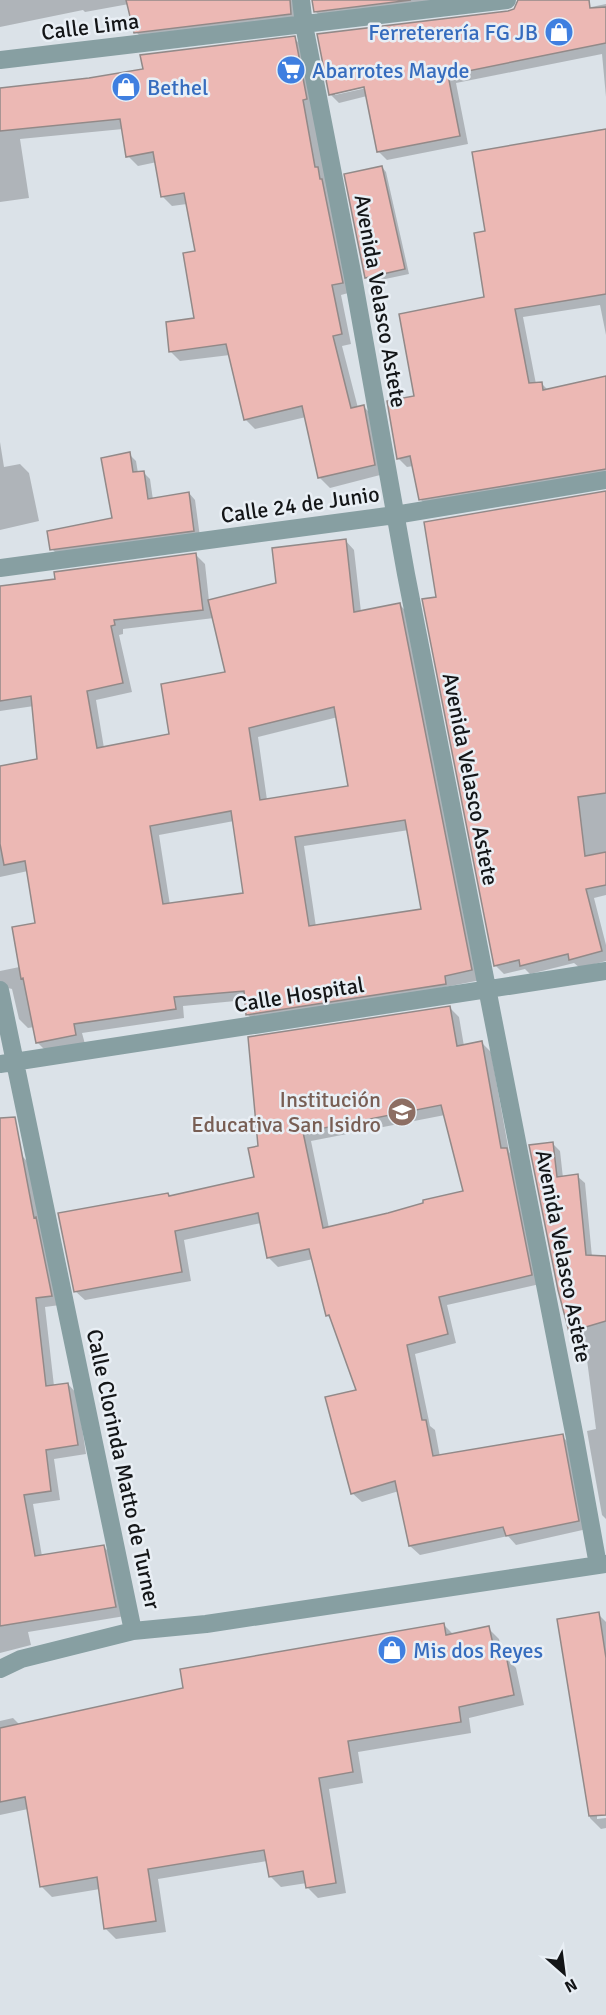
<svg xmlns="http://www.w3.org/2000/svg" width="606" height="2015" viewBox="0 0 606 2015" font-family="Signika,sans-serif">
<rect width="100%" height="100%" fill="#dbe2e8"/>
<path fill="#0003" fill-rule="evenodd" d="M 0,0 L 303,0 L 300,23 L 145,41 L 136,32 L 129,4 L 85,12 L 83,10 L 0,27 Z
M 313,0 L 491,0 L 324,20 L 315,11 Z
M 518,0 L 550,0 L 552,15 L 606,4 L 606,97 L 602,54 L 456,83 L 468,144 L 387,160 L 378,151 L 367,96 L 339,103 L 330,94 L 319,35 L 509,13 L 515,10 L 519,4 ZM 371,84 L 371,87 L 335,95 L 335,92 Z
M 294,38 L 304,48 L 352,292 L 341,295 L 351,344 L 342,346 L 358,408 L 364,407 L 374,417 L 384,474 L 330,488 L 320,478 L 306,417 L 255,429 L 245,419 L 230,355 L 180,361 L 170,351 L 195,320 L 197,252 L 187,204 L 172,206 L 162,196 L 157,162 L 138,166 L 128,156 L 123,129 L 20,139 L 29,198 L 0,202 L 0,88 L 89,80 L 145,70 Z
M 606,129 L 606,335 L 600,305 L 523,317 L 536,384 L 541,383 L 548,390 L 606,378 L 606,478 L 429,508 L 420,499 L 413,466 L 407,467 L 398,458 L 416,397 L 486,298 L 487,232 L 595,133 L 594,130 Z
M 382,167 L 386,172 L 409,274 L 371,282 L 366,277 Z
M 0,442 L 4,467 L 20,464 L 29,473 L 39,521 L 0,530 Z
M 129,454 L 136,461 L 138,473 L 143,472 L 150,479 L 153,500 L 189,493 L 195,500 L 200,537 L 59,556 L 52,549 L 114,519 Z
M 606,493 L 606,895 L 594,898 L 606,945 L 606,961 L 580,968 L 574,963 L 530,974 L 525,969 L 504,974 L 495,965 L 437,598 Z
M 345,540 L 354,550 L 361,612 L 400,605 L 409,614 L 481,980 L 257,1024 L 247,1014 L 246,1000 L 183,1006 L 184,1018 L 82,1033 L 85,1044 L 47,1052 L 37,1042 L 34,1027 L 28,1028 L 19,1019 L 12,989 L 8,988 L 0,995 L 0,971 L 68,957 L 28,871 L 0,877 L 0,767 L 38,760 L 34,706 L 0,711 L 0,588 L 57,581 L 196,555 L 205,564 L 209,601 L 278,584 ZM 214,618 L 227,674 L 171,735 L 104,748 L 96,700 L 132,692 L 119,635 L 123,634 L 123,629 ZM 338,717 L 350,787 L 267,800 L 258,737 ZM 234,821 L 245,894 L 170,905 L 159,835 ZM 409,830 L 423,910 L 316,927 L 304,846 Z
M 450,1008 L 459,1017 L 464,1046 L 481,1042 L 491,1052 L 509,1152 L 515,1158 L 540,1284 L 447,1305 L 456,1343 L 415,1354 L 430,1426 L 435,1430 L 440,1457 L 562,1436 L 571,1445 L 587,1529 L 516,1545 L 508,1536 L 420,1555 L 410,1546 L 399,1491 L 362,1502 L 352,1493 L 358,1391 L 333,1321 L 327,1315 L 313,1259 L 278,1267 L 269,1258 L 261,1223 L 184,1240 L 191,1281 L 85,1300 L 75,1291 L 168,1195 L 171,1197 L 256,1178 L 260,1147 ZM 445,1115 L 465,1192 L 388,1214 L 329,1228 L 311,1141 Z
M 553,1144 L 560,1151 L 563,1178 L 577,1176 L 585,1183 L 592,1257 L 606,1257 L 606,1519 L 602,1515 L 587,1431 L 596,1429 L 584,1337 L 578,1339 L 571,1331 Z
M 22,1156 L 31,1165 L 60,1305 L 45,1307 L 54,1386 L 68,1384 L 77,1394 L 86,1454 L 54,1459 L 60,1500 L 33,1504 L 42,1556 L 103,1546 L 113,1556 L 125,1616 L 28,1632 L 31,1645 L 0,1653 L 0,1159 Z
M 598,1614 L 606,1622 L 606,1815 L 597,1816 L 597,1819 L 606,1818 L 606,1828 L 601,1829 L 590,1818 L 559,1620 Z
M 444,1625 L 454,1635 L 488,1628 L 499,1639 L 503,1657 L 505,1657 L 516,1668 L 524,1705 L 469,1718 L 471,1733 L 358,1752 L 363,1783 L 329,1789 L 346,1893 L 318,1898 L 307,1887 L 307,1883 L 281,1887 L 270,1876 L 267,1861 L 158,1879 L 166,1932 L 116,1939 L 105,1928 L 100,1889 L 52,1897 L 41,1886 L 28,1809 L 0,1815 L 0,1721 L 13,1718 L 20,1725 L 185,1689 Z"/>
<path fill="#ecb8b4" stroke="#928988" stroke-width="1.5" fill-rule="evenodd" d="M 126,0 L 290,0 L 291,14 L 134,33 Z
M 312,0 L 411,0 L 314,12 Z
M 518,0 L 589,0 L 590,8 L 606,7 L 606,43 L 448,75 L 460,136 L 377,152 L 364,87 L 329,95 L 317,34 L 508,11 L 514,9 Z
M 295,36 L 307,99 L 303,100 L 315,167 L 318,167 L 320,179 L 322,179 L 343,283 L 332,285 L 342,334 L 333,336 L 351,408 L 364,405 L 375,465 L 318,478 L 302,406 L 244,420 L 226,344 L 169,352 L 166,322 L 194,318 L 183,253 L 195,251 L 184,193 L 161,197 L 153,152 L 126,157 L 120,119 L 0,131 L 0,88 L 89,78 L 143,69 L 140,55 Z
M 606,129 L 606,294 L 515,309 L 529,383 L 542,382 L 543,390 L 606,376 L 606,469 L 419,500 L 410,456 L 397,459 L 387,401 L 414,396 L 399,314 L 484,297 L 474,233 L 485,231 L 472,152 Z
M 382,166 L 405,269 L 365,278 L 344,174 Z
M 130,452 L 133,472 L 144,471 L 148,499 L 189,492 L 194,531 L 50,550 L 47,531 L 112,518 L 101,458 Z
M 606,491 L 606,793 L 578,797 L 585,856 L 606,852 L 606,885 L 586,889 L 602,951 L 569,960 L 568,954 L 520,966 L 519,960 L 494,966 L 422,599 L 436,597 L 424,522 Z
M 346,539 L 354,612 L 400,603 L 472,970 L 445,976 L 446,984 L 246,1015 L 244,991 L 174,997 L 176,1009 L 74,1024 L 76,1035 L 36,1043 L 23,978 L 21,979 L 12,927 L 35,923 L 25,861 L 4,865 L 0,844 L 0,766 L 37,759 L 31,696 L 0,701 L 0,586 L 55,579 L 54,572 L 196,553 L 203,610 L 114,620 L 115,625 L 111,626 L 123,683 L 87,691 L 97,748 L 169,734 L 161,684 L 225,672 L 208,600 L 276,583 L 272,548 ZM 334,707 L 348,786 L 260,800 L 249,728 ZM 231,811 L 243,893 L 163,904 L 150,826 ZM 405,820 L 421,909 L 309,926 L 295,837 Z
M 450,1006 L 457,1046 L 482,1041 L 501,1148 L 507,1148 L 532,1275 L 439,1297 L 448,1334 L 407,1345 L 422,1420 L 426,1420 L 433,1456 L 563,1434 L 579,1521 L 506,1536 L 503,1527 L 409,1546 L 395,1481 L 351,1494 L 325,1397 L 356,1390 L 329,1315 L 326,1316 L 309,1249 L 267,1258 L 258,1213 L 175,1231 L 182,1272 L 74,1292 L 58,1213 L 168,1193 L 169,1196 L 254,1177 L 248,1148 L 258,1146 L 248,1037 ZM 441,1105 L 463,1191 L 423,1200 L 423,1203 L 388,1213 L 323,1228 L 303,1132 Z
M 15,1117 L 34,1218 L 36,1217 L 52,1296 L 36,1298 L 46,1386 L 68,1383 L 78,1445 L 46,1450 L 51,1491 L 24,1495 L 35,1556 L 104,1545 L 116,1607 L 0,1626 L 0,1118 Z
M 553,1142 L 557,1177 L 578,1174 L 586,1255 L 606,1256 L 606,1321 L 569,1332 L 558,1290 L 529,1145 Z
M 599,1612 L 606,1658 L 606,1815 L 589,1816 L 557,1619 Z
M 444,1623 L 446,1635 L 489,1626 L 496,1658 L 506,1655 L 514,1695 L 459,1707 L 461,1722 L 348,1741 L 353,1772 L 319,1778 L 336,1883 L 306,1888 L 303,1871 L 269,1877 L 264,1850 L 148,1869 L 156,1921 L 104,1929 L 97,1877 L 40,1887 L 25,1797 L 0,1802 L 0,1728 L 183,1688 L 180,1669 Z"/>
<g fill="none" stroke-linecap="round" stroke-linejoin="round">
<path stroke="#879fa2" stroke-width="18" d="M 301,0 L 304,25 L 353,277 L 406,574 L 575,1438 L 598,1565
M 0,60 L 507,0
M 0,568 L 395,515 L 606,480
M 0,990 L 133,1631
M 0,1064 L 606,971
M 0,1669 L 21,1659 L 133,1631 L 206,1624 L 606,1564"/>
</g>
<defs>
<g id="shop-disc" transform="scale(1.5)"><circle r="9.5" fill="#3f7fe0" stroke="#e9eff5"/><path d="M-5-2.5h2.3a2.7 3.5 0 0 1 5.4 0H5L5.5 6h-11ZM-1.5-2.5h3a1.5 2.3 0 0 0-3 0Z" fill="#fff"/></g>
<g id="supermarket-disc" transform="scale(1.5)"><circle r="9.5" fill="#3f7fe0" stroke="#e9eff5"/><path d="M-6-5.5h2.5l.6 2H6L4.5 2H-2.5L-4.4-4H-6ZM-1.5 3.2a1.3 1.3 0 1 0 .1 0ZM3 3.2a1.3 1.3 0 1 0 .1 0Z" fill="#fff"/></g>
<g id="school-disc" transform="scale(1.5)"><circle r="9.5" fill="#8d6e63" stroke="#e9eff5"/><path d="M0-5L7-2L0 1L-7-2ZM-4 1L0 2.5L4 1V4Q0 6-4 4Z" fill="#fff"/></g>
</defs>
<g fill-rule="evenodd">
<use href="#shop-disc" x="559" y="32"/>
<use href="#supermarket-disc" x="291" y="70"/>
<use href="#shop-disc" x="126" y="87"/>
<use href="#school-disc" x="402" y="1112"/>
<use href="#shop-disc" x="392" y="1650"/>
</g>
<g text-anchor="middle" stroke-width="5" stroke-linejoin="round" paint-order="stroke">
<g font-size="22" fill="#131517" stroke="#e9eff5">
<text transform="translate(90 26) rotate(-7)" y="8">Calle Lima</text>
<text transform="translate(381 301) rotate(80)" y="8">Avenida Velasco Astete</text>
<text transform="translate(300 504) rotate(-8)" y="8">Calle 24 de Junio</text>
<text transform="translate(471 779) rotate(79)" y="8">Avenida Velasco Astete</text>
<text transform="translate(299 994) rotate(-9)" y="8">Calle Hospital</text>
<text transform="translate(564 1256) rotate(79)" y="8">Avenida Velasco Astete</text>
<text transform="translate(124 1469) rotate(78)" y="8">Calle Clorinda Matto de Turner</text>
</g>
<g font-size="22" fill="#366cbe" stroke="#e9eff5" text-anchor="start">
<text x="538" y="40" text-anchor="end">Ferreterería FG JB</text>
<text x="312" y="78">Abarrotes Mayde</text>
<text x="147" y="95">Bethel</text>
<text x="413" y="1658">Mis dos Reyes</text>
</g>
<g font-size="22" fill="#785e54" stroke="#e9eff5" text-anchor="end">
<text x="381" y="1107">Institución<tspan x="381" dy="25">Educativa San Isidro</tspan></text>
</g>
</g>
<g transform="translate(564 1973) rotate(152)" stroke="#e9eff5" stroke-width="4.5" paint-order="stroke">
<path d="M0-4.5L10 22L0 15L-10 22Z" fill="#131517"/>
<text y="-9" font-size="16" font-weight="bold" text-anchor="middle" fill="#131517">N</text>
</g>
</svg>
